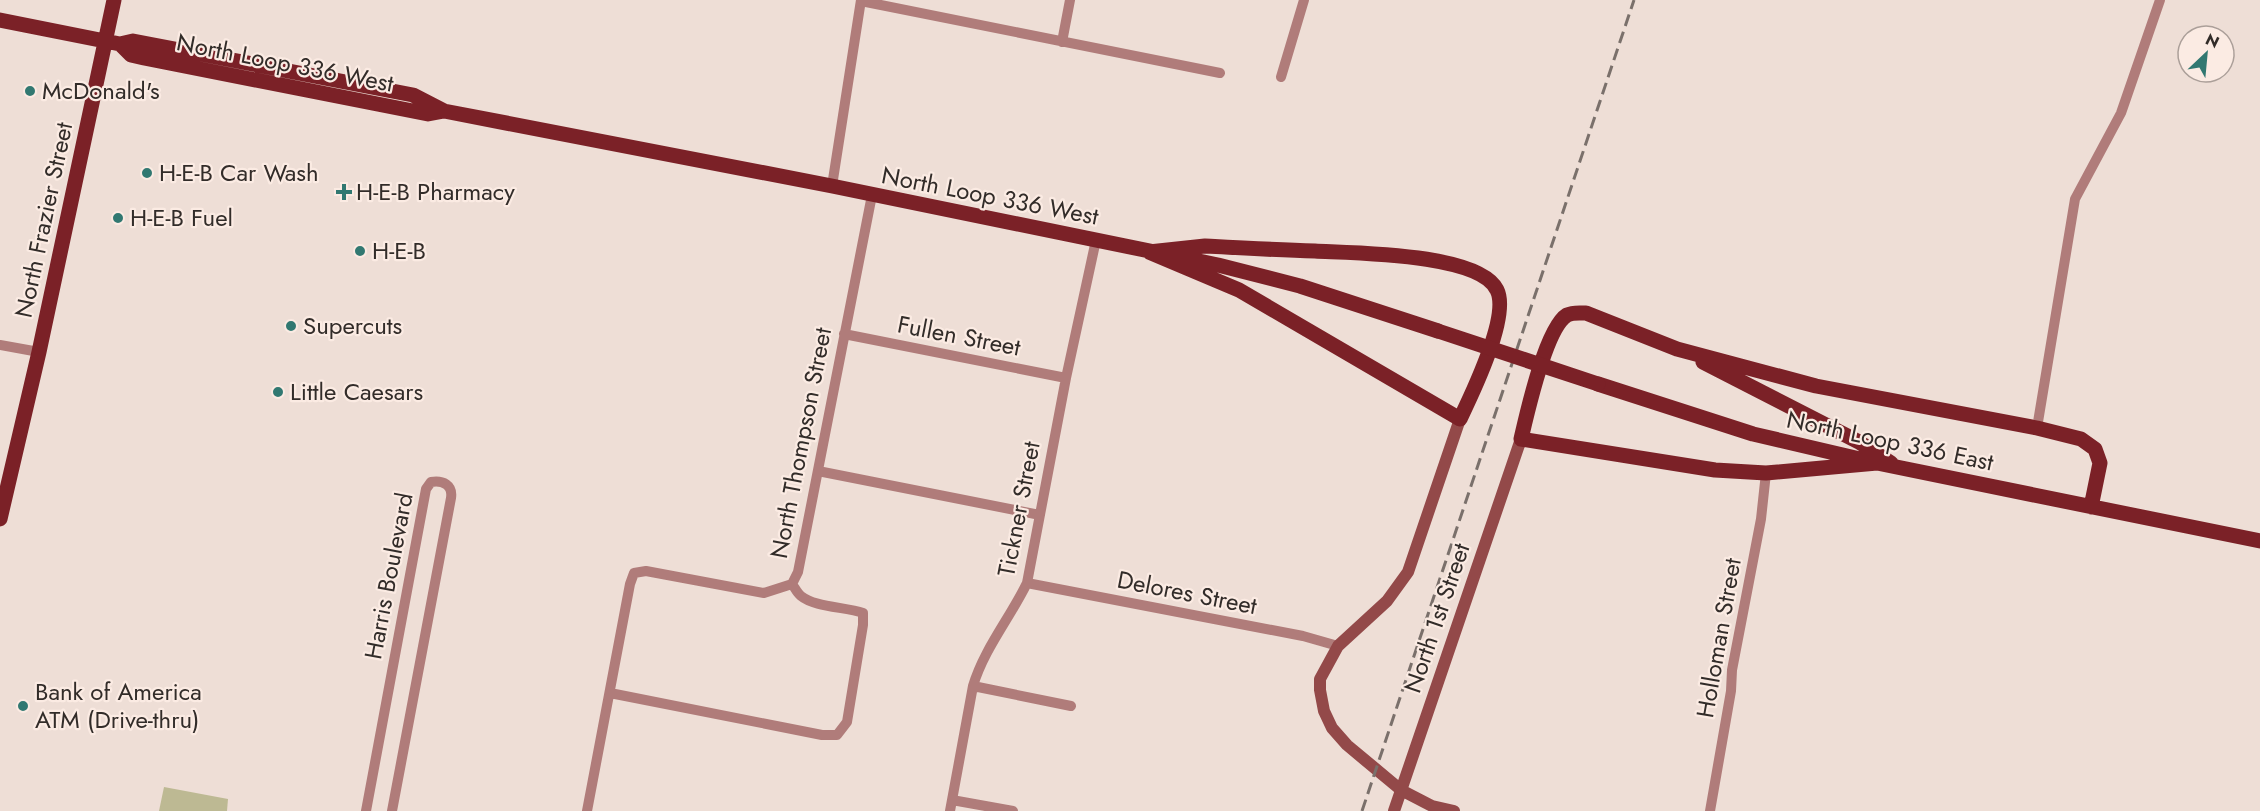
<svg xmlns="http://www.w3.org/2000/svg" width="2260" height="811" viewBox="0 0 2260 811" font-family="Jost,sans-serif">
<rect width="100%" height="100%" fill="#eeded6"/>
<path fill="#bdb993" d="M 164,787 L 228,799 L 227,811 L 159,811 Z"/>
<g fill="none" stroke-linecap="round" stroke-linejoin="round">
<path stroke="#b07c7a" stroke-width="10" d="M 861,1 L 1220,73
M 1062,42 L 1070,0
M 1281,77 L 1304,0
M 832,186 L 861,0
M 844,334 L 1066,378
M 0,345 L 39,352
M 2037,428 L 2075,199 L 2121,113 L 2160,0
M 818,471 L 1040,515
M 1027,583 L 1303,636 L 1338,646
M 973,686 L 1071,706
M 610,693 L 822,735 L 837,735 L 847,722 L 863,625 L 863,613 C 846,607 814,607 801,596 C 797,593 795,588 792,584
M 952,800 L 1013,811
M 366,811 L 426,489 L 431,482 C 443,480 453,485 451,498 L 392,811
M 587,811 L 630,584 L 634,573 L 646,571 L 764,593 L 792,584 L 798,572 L 872,195
M 950,811 L 973,686 C 984,649 1010,618 1027,583 L 1066,378 L 1096,240
M 1710,811 L 1731,691 L 1732,670 L 1761,519 L 1766,473"/>
<path stroke="#934949" stroke-width="12" d="M 1394,811 L 1521,439
M 1454,811 L 1432,806 L 1401,790 L 1347,745 L 1332,728 L 1324,711 L 1320,690 L 1320,679 L 1338,646 L 1387,601 L 1408,572 L 1460,419"/>
<path stroke="#7b2127" stroke-width="15" d="M 0,20 L 120,44 L 133,41 L 413,95 L 444,111 L 832,186 L 1218,265 L 1300,286 L 1438,331
M 120,44 L 131,55 L 144,58 L 428,114 L 444,111
M 1205,246 C 1242,248 1278,250 1315,251 C 1352,253 1480,253 1497,290 C 1510,316 1472,394 1460,419 L 1239,290 L 1149,252 Z
M 1703,362 L 1859,442 L 1891,463
M 1598,384 L 1753,434 L 1877,463 L 2260,541
M 1877,463 L 1766,473 L 1715,470 L 1521,439 C 1527,413 1546,328 1567,315 C 1573,312 1579,313 1586,313 L 1677,349 L 1816,386 L 2037,428 L 2081,439 L 2095,449 L 2100,463 L 2091,507
M 0,519 L 39,352 L 114,0"/>
<path stroke="#7a706b" stroke-width="3" stroke-dasharray="12 6" stroke-linecap="butt" d="M 1362,811 L 1634,0"/>
<path stroke="#7b2127" stroke-width="15" d="M 1438,331 L 1598,384"/>
</g>
<g fill="#317871" stroke="#fbebe3" stroke-width="2">
<circle cx="30" cy="91" r="6"/>
<circle cx="147" cy="173" r="6"/>
<path d="M341 183h6v6h6v6h-6v6h-6v-6h-6v-6h6z"/>
<circle cx="118" cy="218" r="6"/>
<circle cx="360" cy="251" r="6"/>
<circle cx="291" cy="326" r="6"/>
<circle cx="278" cy="392" r="6"/>
<circle cx="23" cy="706" r="6"/>
</g>
<g text-anchor="middle" stroke-width="4.5" stroke-linejoin="round" paint-order="stroke">
<g font-size="24" fill="#322c29" stroke="#fbebe3">
<text transform="translate(285 63) rotate(11)" y="8">North Loop 336 West</text>
<text transform="translate(990 196) rotate(11)" y="8">North Loop 336 West</text>
<text transform="translate(44 220) rotate(-78)" y="8">North Frazier Street</text>
<text transform="translate(959 336) rotate(11)" y="8">Fullen Street</text>
<text transform="translate(1890 441) rotate(12)" y="8">North Loop 336 East</text>
<text transform="translate(801 443) rotate(-79)" y="8">North Thompson Street</text>
<text transform="translate(1019 509) rotate(-79)" y="8">Tickner Street</text>
<text transform="translate(389 576) rotate(-79)" y="8">Harris Boulevard</text>
<text transform="translate(1187 593) rotate(11)" y="8">Delores Street</text>
<text transform="translate(1437 618) rotate(-71)" y="8">North 1st Street</text>
<text transform="translate(1719 638) rotate(-80)" y="8">Holloman Street</text>
</g>
<g font-size="24" fill="#322c29" stroke="#fbebe3" text-anchor="start">
<text x="42" y="99">McDonald's</text>
<text x="159" y="181">H-E-B Car Wash</text>
<text x="356" y="200">H-E-B Pharmacy</text>
<text x="130" y="226">H-E-B Fuel</text>
<text x="372" y="259">H-E-B</text>
<text x="303" y="334">Supercuts</text>
<text x="290" y="400">Little Caesars</text>
<text x="35" y="700">Bank of America<tspan x="35" dy="28">ATM (Drive-thru)</tspan></text>
</g>
</g>
<g transform="translate(2206 54) rotate(26)"><circle r="28" fill="#fbebe3" stroke="#ab9f99" stroke-width="1.5"/>
<path d="M0-4.5L10 22L0 15L-10 22Z" fill="#317871"/>
<text y="-9" font-size="16" font-weight="bold" text-anchor="middle" fill="#322c29">N</text>
</g>
</svg>
